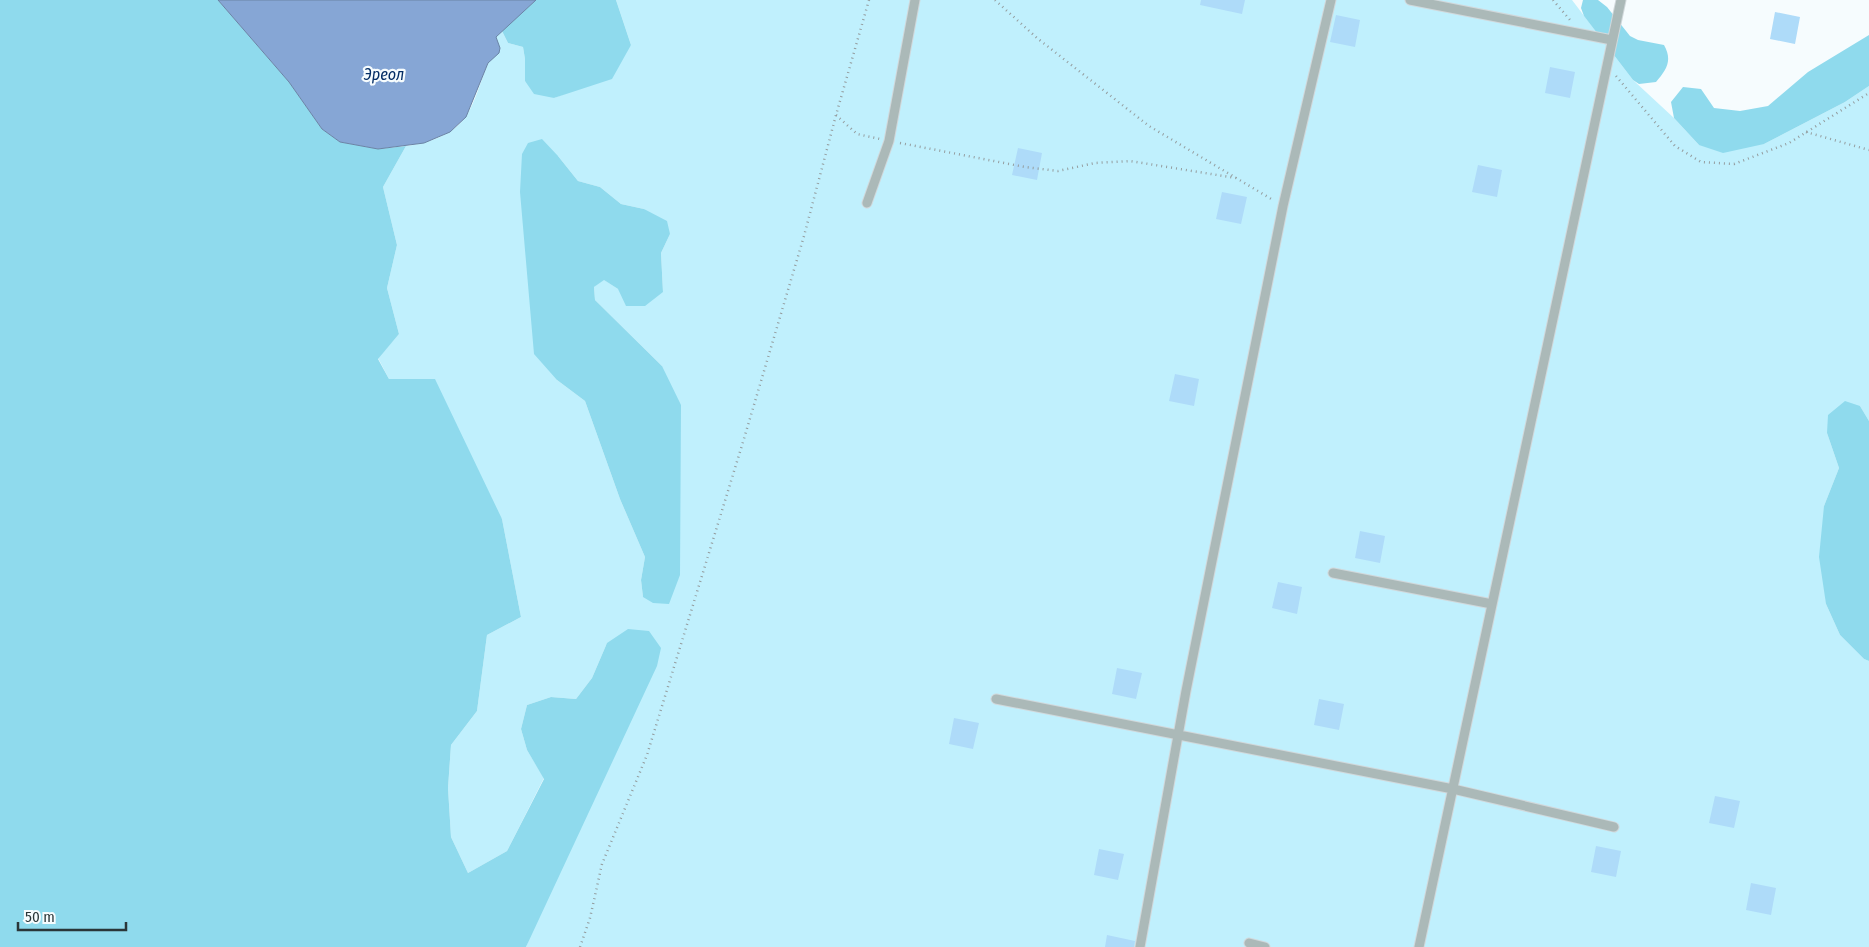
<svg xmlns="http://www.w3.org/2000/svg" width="1869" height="947" viewBox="0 0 1869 947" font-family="'Fira Sans Condensed',sans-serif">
<rect width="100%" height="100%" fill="#f6fcfe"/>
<path fill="#c0f0fd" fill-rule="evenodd" d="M 616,0 L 1572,0 L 1633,80 L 1674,118 L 1699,145 L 1764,144 L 1845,102 L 1869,86 L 1869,421 L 1860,406 L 1827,433 L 1839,468 L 1824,506 L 1826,604 L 1840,635 L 1864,659 L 1869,661 L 1869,947 L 526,947 L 535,924 L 607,643 L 592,678 L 576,699 L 551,697 L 527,705 L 521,729 L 527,750 L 544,778 L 507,851 L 468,873 L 451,837 L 448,788 L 451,745 L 477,711 L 487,635 L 521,617 L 502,519 L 389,379 L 378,358 L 399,334 L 387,288 L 397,245 L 383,187 L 406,146 C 428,143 454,135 466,116 C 476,101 480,82 487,66 C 494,50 504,60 496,37 L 502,31 L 508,43 L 523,47 L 525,59 L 525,81 L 554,98 L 575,90 L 631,45 ZM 558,156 L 578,181 L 600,187 L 621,204 L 644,209 L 670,234 L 661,253 L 663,292 L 618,289 L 603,279 L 594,287 L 595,300 L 662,366 L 643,597 L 641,580 L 645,557 L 620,499 L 585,401 L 557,380 Z"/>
<path fill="#8fdaed" d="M 0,0 L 218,0 L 289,82 L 322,129 L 340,142 L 378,149 L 406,146 L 383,187 L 397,245 L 387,288 L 399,334 L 378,359 L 389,379 L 435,379 L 502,519 L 521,617 L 487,635 L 477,711 L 451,745 L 448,788 L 451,837 L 468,873 L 507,851 L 544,779 L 527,750 L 521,729 L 527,705 L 551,697 L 576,699 L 592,678 L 607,643 L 628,629 L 649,631 L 661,648 L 657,666 L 526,947 L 0,947 Z
M 536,0 L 616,0 L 631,45 L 612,79 L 554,98 L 534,94 L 525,81 L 525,59 L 523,47 L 508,43 L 502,31 Z
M 1583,0 L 1598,0 L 1607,7 L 1630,36 L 1638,40 L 1664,45 C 1673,61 1666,70 1656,82 L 1639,84 L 1633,80 L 1584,16 L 1581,8 Z
M 1869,35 L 1869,86 L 1845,102 L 1764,144 L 1723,153 L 1699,145 L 1674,118 L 1671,102 L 1683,87 L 1701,89 L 1714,108 L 1740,111 L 1768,106 L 1808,72 Z
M 542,139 L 558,156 L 578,181 L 600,187 L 621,204 L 644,209 L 667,221 L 670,234 L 661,253 L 663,292 L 645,306 L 626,306 L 618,289 L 604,280 L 594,287 L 595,300 L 662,366 L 681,405 L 680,575 L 669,604 L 653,603 L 643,597 L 641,580 L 645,557 L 620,499 L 585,401 L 557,380 L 534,354 L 520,192 L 522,154 L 528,143 Z
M 1845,401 L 1860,406 L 1869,421 L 1869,661 L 1864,659 L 1840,635 L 1826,604 L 1819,557 L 1824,506 L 1839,468 L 1827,433 L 1828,415 Z"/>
<path fill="#86a6d5" stroke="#6a84a6" d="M 218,0 L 536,0 L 496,37 L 500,48 L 499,53 L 488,63 L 466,117 L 450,132 L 424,143 L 378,149 L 340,142 L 322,129 L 289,82 Z"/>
<path fill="#aedbf9" d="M 1201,0 L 1245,0 L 1242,14 L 1200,5 Z
M 1775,12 L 1800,17 L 1795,44 L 1770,39 Z
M 1336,15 L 1360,20 L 1355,47 L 1330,42 Z
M 1550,67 L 1575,72 L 1570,98 L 1545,93 Z
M 1018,148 L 1042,153 L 1037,180 L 1012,175 Z
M 1478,165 L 1502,170 L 1497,197 L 1472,192 Z
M 1222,192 L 1247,197 L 1241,224 L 1216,219 Z
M 1175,374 L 1199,379 L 1194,406 L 1169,401 Z
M 1360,531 L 1385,536 L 1380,563 L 1355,558 Z
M 1278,582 L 1302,587 L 1297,614 L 1272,608 Z
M 1117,668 L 1142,673 L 1136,699 L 1112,694 Z
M 1319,699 L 1344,704 L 1339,730 L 1314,725 Z
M 954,718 L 979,723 L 973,749 L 949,744 Z
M 1715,796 L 1740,801 L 1734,828 L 1709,823 Z
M 1596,846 L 1621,851 L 1616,877 L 1591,872 Z
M 1099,849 L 1124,854 L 1118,880 L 1094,875 Z
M 1751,883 L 1776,888 L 1771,915 L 1746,910 Z
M 1107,935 L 1135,941 L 1134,947 L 1105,947 Z"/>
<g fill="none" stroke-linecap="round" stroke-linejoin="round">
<g stroke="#d1d8db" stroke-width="11">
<path id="lane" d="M 1410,0 L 1612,40
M 867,203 L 889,141 L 915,0
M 1333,573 L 1492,604
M 996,699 L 1453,789 L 1614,827
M 1249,943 L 1265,947
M 1140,947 L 1186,691 L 1283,206 L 1331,0
M 1419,947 L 1621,0"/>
</g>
<path stroke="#949d9f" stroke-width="2.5" stroke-dasharray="1 4" stroke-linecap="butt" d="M 995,0 L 1037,38 L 1149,126 L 1273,200
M 1553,0 L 1570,20
M 1616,76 L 1675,146 L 1701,162 L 1734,164 L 1789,143 L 1869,93
M 836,115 L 857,134 L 880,139
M 1806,132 L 1869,150
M 900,143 L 1025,167 L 1058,171 L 1095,163 L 1130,161 L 1236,178
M 580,947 L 590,918 L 602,864 L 647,755 L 743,442 L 804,236 L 836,115 L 869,0"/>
<use href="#lane" stroke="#abb9b8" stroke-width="9"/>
</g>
<g text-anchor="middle" stroke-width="4.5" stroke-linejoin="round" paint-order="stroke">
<g font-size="16" font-style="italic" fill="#032d65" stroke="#f6fcfe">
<text x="384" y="80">Эреол</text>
</g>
</g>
<path d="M18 922v8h108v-8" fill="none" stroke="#2a3639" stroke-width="2.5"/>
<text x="25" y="922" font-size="15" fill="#2a3639" stroke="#f6fcfe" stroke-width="4" paint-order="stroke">50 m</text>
</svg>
